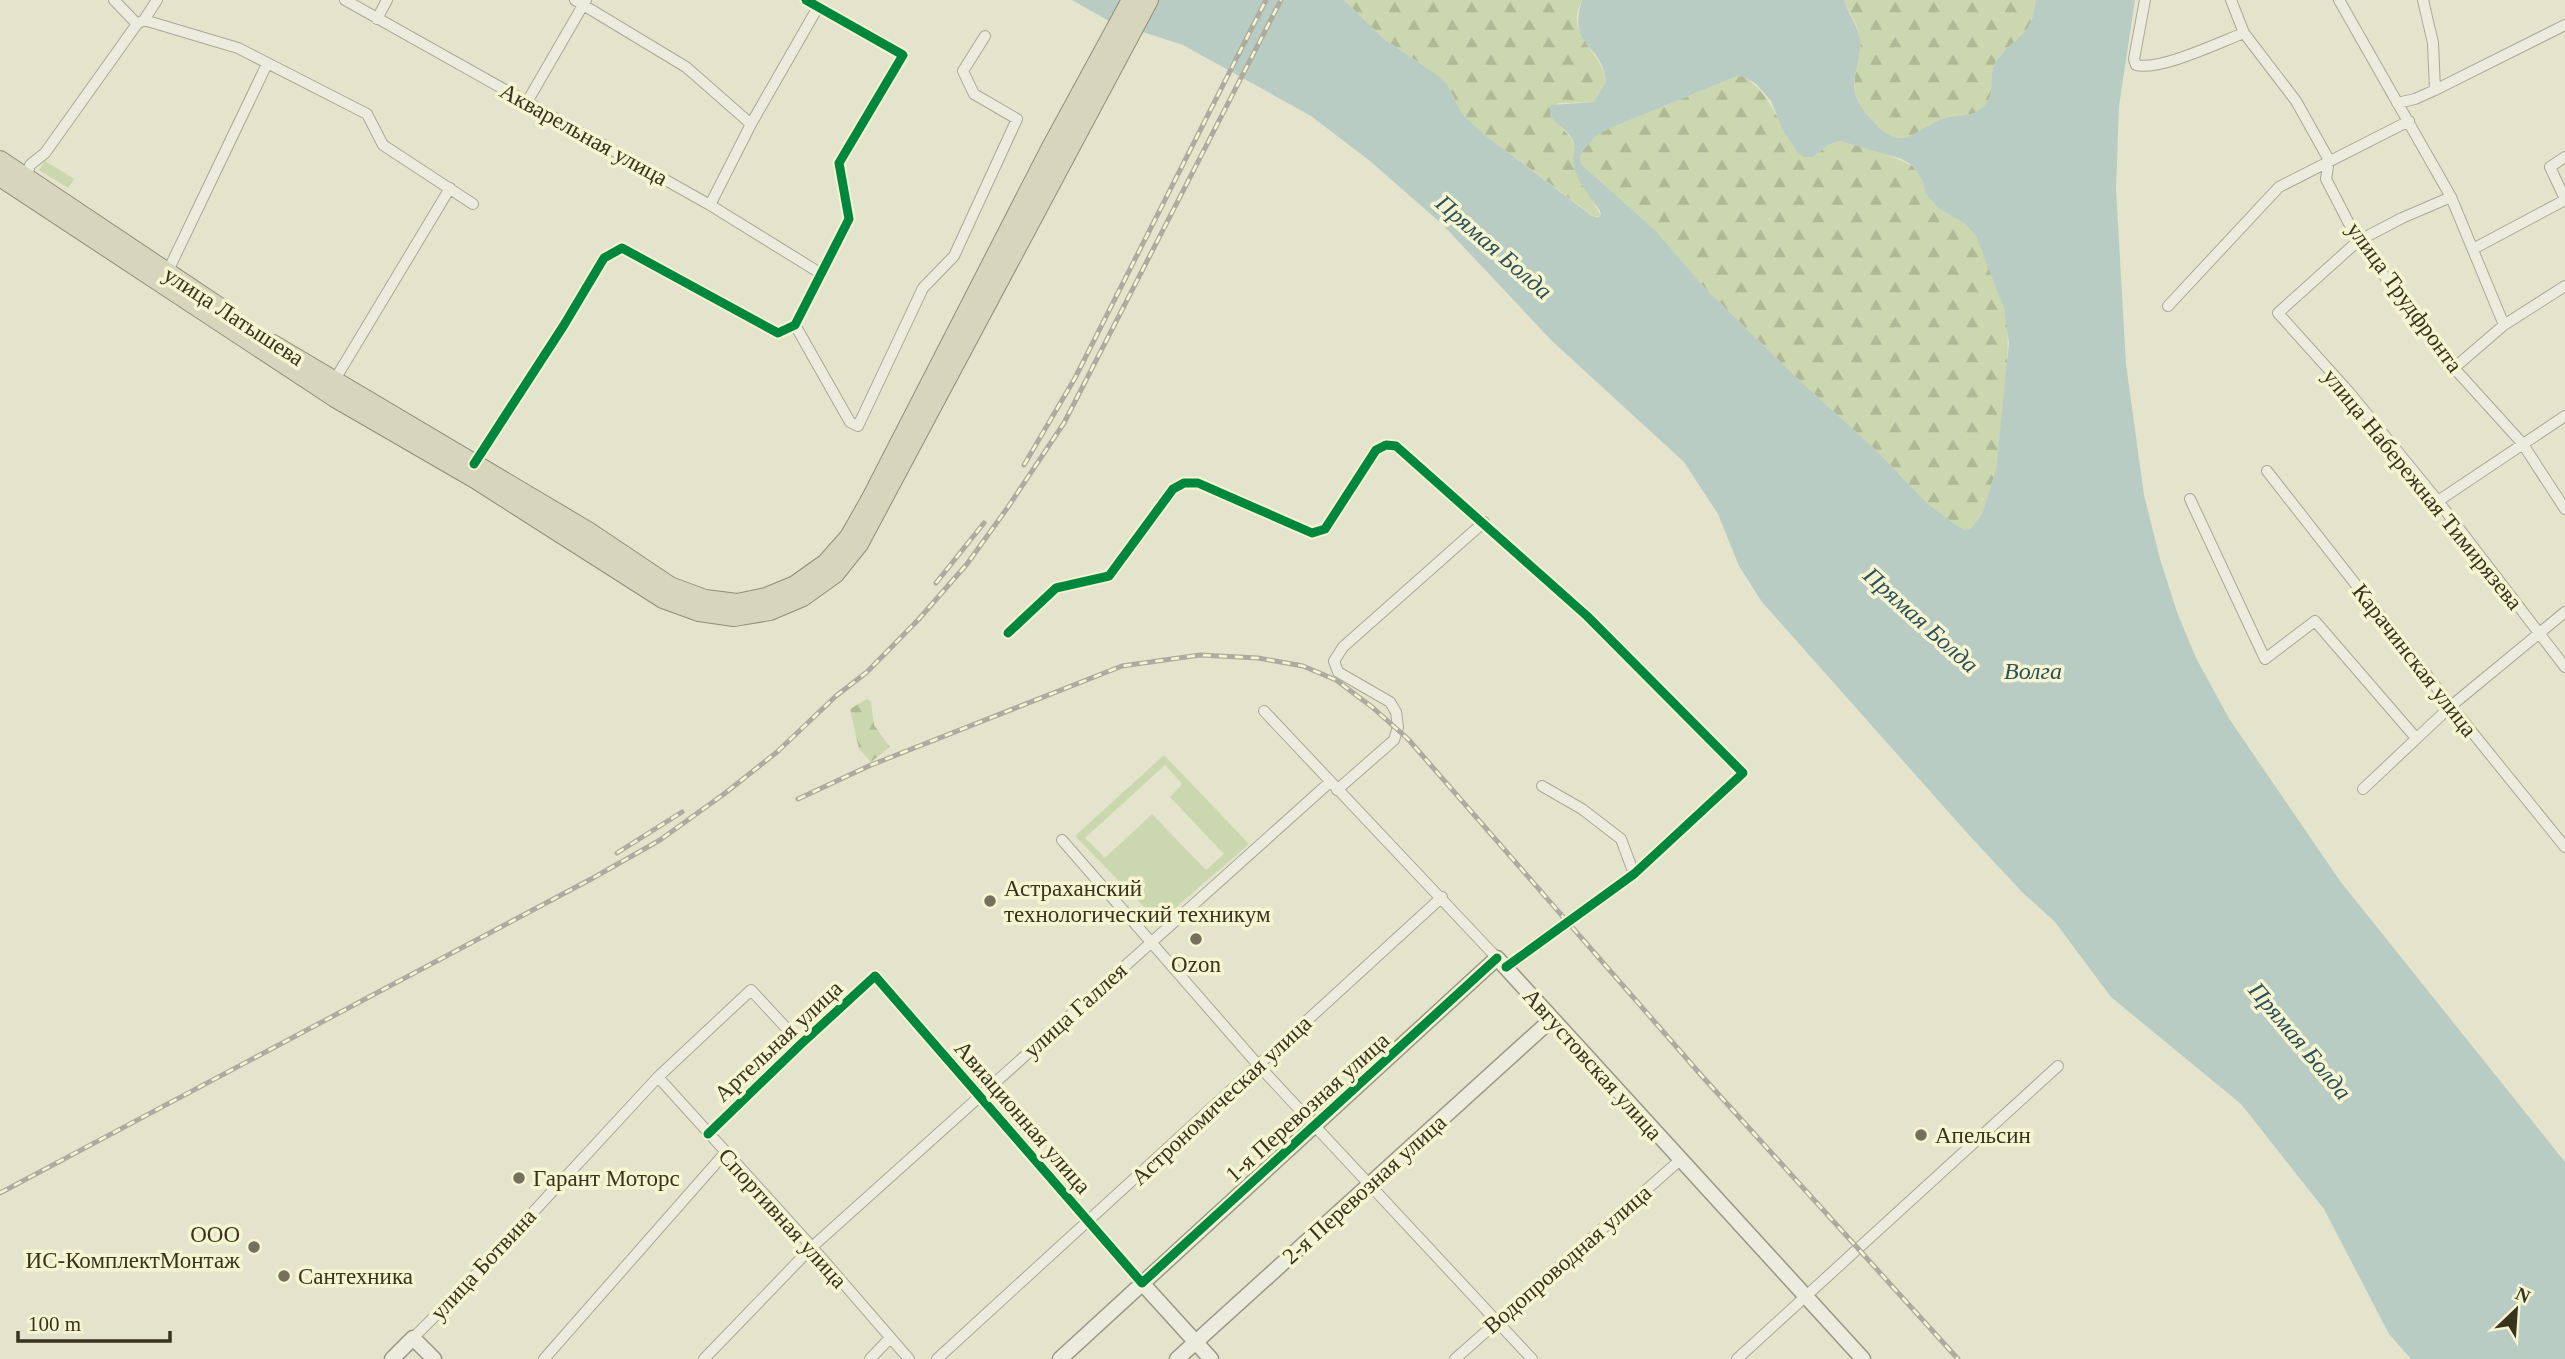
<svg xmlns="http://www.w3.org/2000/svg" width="2565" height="1359" viewBox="0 0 2565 1359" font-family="'Times New Roman',serif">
<defs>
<pattern id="forest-firs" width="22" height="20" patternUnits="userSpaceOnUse" patternTransform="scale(1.75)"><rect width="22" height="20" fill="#cbd7ae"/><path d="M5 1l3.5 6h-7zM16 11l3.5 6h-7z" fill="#afb995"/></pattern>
</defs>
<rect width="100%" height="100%" fill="#e4e4cc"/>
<path fill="#cbd7ae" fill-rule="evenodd" d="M 45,161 L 74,179 L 68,188 L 39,170 Z
M 1164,755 L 1249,844 L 1159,922 L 1075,836 ZM 1165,765 L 1182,784 L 1170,797 L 1224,854 L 1206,870 L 1152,814 L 1105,858 L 1085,838 Z"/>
<path fill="url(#forest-firs)" d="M 1344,0 L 1582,0 C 1580,5 1577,11 1577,16 C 1574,38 1604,58 1606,82 L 1594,102 L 1558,103 L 1550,115 L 1572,139 L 1575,147 L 1573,165 L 1601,216 L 1593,216 L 1485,135 L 1462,114 L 1447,84 L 1436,74 L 1384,39 Z
M 1844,0 L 2036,0 C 2034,8 2033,19 2029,26 C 2019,41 2001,49 1994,66 C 1988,79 1996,94 1985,106 C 1973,118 1960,114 1945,118 C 1914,128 1904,157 1871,119 C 1837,81 1867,69 1859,34 C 1857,23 1848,11 1844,0 Z
M 1743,76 C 1772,94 1779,126 1797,152 L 1813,157 L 1828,145 L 1840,141 L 1879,151 L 1913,166 L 1923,182 L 1925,193 L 1939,209 L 1964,223 L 1976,236 L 1988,263 L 2004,308 L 2008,328 L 2007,372 L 1996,470 L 1982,514 L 1971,528 L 1965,530 L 1956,525 L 1928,504 L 1877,451 L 1798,379 L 1704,287 L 1656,231 L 1581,164 L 1580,157 L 1583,150 L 1597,135 L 1608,129 L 1735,77 Z
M 867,699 L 871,702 L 874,725 L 890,747 L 871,762 L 859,749 L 850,709 Z"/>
<path fill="#b8ccc4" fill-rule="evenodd" d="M 1072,0 L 1344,0 L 1384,39 L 1436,74 L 1447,84 L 1462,114 L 1485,135 L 1592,216 L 1598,217 L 1601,215 L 1600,211 C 1591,197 1579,184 1574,168 C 1571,159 1577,149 1573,140 C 1567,127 1545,121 1551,105 L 1594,102 L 1606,82 C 1602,42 1567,48 1582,0 L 1844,0 C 1848,13 1858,26 1860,39 C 1863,74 1839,83 1871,119 C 1904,157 1914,128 1945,118 C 1959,114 1973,118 1984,106 C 1996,94 1988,79 1994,66 C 2001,49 2019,41 2029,26 C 2033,19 2034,8 2036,0 L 2135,0 L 2119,106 L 2116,189 L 2126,364 L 2144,495 L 2160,559 L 2177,612 L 2196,658 L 2230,720 L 2340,881 L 2565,1162 L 2565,1359 L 2411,1359 L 2389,1334 L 2324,1209 L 2241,1104 L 2111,997 L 2055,922 L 2022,892 L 1968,834 L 1762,602 L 1739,566 L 1718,514 L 1684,462 L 1552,341 L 1442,224 L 1370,161 L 1311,116 L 1183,45 L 1109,21 ZM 1743,76 L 1756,84 L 1771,101 L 1782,128 L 1797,152 L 1804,157 L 1813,157 L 1828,145 L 1840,141 L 1902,159 L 1913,166 L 1923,182 L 1925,193 L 1939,209 L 1964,223 L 1976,236 L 2004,308 L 2009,343 L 1996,470 L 1982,514 L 1971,528 L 1965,530 L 1956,525 L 1928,504 L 1877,451 L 1798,379 L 1704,287 L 1656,231 L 1581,164 L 1580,157 L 1583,150 L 1597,135 L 1608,129 L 1735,77 Z"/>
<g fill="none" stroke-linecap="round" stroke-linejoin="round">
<g stroke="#a9a896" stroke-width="12">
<path id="street" d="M 114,0 L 137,24
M 345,0 L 710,205 L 820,273
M 575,0 L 686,67 L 751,124
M 2145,0 L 2134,59 L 2136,65 C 2160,71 2220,42 2244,33
M 2231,0 L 2244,33 L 2296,101 L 2329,160 L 2326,179 L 2358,241 L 2454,368 L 2522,443 L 2565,509
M 2339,0 L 2451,197 L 2504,325
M 2423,0 L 2433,43 L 2435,90
M 377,19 L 387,0
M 144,20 L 238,48 L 367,114 L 383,145 L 473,204
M 527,102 L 586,0
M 2397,103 L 2415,99 L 2435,90 L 2565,25
M 2565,157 L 2550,167 L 2565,199
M 25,181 L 30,165 L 45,153 L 137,24 L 144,20 L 157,0
M 2451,197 L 2402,218 L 2358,241 L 2278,313 L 2349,392 L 2438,501 L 2565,667
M 710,205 L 751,124 L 818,7
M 2473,249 L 2565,200
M 166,275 L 267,64
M 2168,306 L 2279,187 L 2409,121
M 795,325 L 850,422 L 858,426 L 923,288 L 954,256 L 1017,119 L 974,94 L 963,71 L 985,36
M 2454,368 L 2504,325 L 2565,286
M 334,381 L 450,188
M 474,464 L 564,325 L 604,258 L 622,248 L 778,333 L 795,325 L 849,219 L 839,163 L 903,55 L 806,0
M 2267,471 L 2451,706 L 2565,847
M 2190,499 L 2265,659 L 2315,621 L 2416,738
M 2438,501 L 2565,416
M 1008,633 L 1056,588 L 1109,576 L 1173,489 L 1184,483 L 1198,483 L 1312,533 L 1325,529 L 1376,450 L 1386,445 L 1396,446 L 1587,616 L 1743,773 L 1634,874 L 1506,967
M 1264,711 L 1497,958
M 1542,786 L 1582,809 L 1621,839 L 1634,874
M 2363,789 L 2451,706 L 2565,612
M 1337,790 L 1394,740 L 1398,727 L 1396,712 L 1390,702 L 1338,672 L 1334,661 L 1343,647 L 1484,522
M 1062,840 L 1259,1066 L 1532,1359
M 658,1077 L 812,1247 L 909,1359
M 708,1134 L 801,1044 L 875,976 L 1142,1283
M 413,1338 L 465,1286 L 658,1077 L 751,990 L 801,1044
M 544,1359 L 725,1153
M 704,1359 L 812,1247 L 1330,782
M 870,1359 L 890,1338
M 937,1359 L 1442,897
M 1455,1359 L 1680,1160
M 1737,1359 L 2058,1066"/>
</g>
<g stroke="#999785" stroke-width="17">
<path id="secondary" d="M 1142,1283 L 1211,1359
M 392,1359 L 413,1338 L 434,1359
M 1060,1359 L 1497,958 L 1863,1359
M 1177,1359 L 1552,1019"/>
</g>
<g stroke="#8f8d7c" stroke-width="20">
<path id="highway" d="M 0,160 L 227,312
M 0,177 L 335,398 L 475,479 L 663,599 L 699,612 L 734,617 L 770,611 L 803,597 L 835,574 L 859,544 L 1149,0
M 273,344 L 588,531 L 670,586 L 705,599 L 737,603 L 766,597 L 795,585 L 826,563 L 849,537 L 870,500 L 1050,149 L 1131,0"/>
</g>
<use href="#street" stroke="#ececde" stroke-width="10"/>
<use href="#secondary" stroke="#ececde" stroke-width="14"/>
<use href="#highway" stroke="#d8d5bd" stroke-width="18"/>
<g stroke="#acab9e" stroke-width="5">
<path id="rail" d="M 1024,465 L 1075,378 L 1266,0
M 936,583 L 984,523
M 798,799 L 871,765 L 1122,666 L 1200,655 L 1258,658 L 1303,666 L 1336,680 L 1372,707 L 1408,739 L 1701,1075 L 1958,1359
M 617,853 L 682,812
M 0,1193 L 593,878 L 660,840 L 724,794 L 777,752 L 836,696 L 867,672 L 918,620 L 967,564 L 1008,507 L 1064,423 L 1281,0"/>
</g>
<use href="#rail" stroke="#f6f5d2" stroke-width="2.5" stroke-dasharray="8" stroke-linecap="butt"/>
<g stroke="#f6f5d2" stroke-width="13">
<path id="cycleway" d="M 474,464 L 564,325 L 604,258 L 622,248 L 778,333 L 795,325 L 849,219 L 839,163 L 903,55 L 806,0
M 1008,633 L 1056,588 L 1109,576 L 1173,489 L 1184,483 L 1198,483 L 1312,533 L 1325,529 L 1376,450 L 1386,445 L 1396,446 L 1587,616 L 1743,773 L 1634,874 L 1506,967
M 708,1134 L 801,1044 L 875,976 L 1142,1283 L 1497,958"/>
</g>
<use href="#cycleway" stroke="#00873e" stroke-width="9"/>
</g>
<g fill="#74705b" stroke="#f6f5d2" stroke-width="2.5">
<circle cx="990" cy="901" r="7"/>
<circle cx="1196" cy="939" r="7"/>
<circle cx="1921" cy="1135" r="7"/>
<circle cx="519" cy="1178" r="7"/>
<circle cx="254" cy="1247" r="7"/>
<circle cx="284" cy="1276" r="7"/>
</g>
<g text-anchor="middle" stroke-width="7" stroke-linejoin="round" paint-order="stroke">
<g font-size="23" fill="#38321e" stroke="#f6f5d2">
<text transform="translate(584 134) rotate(29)" y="8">Акварельная улица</text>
<text transform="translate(2405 297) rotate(54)" y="8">улица Трудфронта</text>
<text transform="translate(234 316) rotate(33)" y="8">улица Латышева</text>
<text transform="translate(2423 489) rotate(51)" y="8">улица Набережная Тимирязева</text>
<text transform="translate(2415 660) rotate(52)" y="8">Карачинская улица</text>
<text transform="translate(1075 1010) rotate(-42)" y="8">улица Галлея</text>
<text transform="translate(778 1041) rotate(-43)" y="8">Артельная улица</text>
<text transform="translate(1593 1064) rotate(48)" y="8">Августовская улица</text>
<text transform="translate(1221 1100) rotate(-43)" y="8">Астрономическая улица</text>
<text transform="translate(1307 1107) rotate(-42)" y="8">1-я Перевозная улица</text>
<text transform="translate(1023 1117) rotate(49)" y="8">Авиационная улица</text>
<text transform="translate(1364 1189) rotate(-42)" y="8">2-я Перевозная улица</text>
<text transform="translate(783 1218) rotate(48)" y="8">Спортивная улица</text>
<text transform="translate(1567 1259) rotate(-41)" y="8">Водопроводная улица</text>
<text transform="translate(483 1264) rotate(-47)" y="8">улица Ботвина</text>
</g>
<g font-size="23" fill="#38321e" stroke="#f6f5d2" text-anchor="start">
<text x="1004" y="896">Астраханский<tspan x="1004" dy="26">технологический техникум</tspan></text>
<text x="1196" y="972" text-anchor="middle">Ozon</text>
<text x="1935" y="1143">Апельсин</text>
<text x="533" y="1186">Гарант Моторс</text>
<text x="240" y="1242" text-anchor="end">ООО<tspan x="240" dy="26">ИС-КомплектМонтаж</tspan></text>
<text x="298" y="1284">Сантехника</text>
</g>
<g font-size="24" font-style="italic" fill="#2d4f58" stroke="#f6f5d2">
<text transform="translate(1494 247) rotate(41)" y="8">Прямая Болда</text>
<text transform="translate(1921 620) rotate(42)" y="8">Прямая Болда</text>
<text x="2033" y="679">Волга</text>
<text transform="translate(2300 1041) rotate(50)" y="8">Прямая Болда</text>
</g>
</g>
<g transform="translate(2516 1310) rotate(25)" stroke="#f6f5d2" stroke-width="5" paint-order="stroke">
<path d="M0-5L12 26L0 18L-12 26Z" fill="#38321e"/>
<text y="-10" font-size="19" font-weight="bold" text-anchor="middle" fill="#38321e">N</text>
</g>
<path d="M18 1331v10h152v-10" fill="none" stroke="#38321e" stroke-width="3.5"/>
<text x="28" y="1331" font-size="21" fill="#38321e" stroke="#f6f5d2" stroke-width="5" paint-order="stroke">100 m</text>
</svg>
